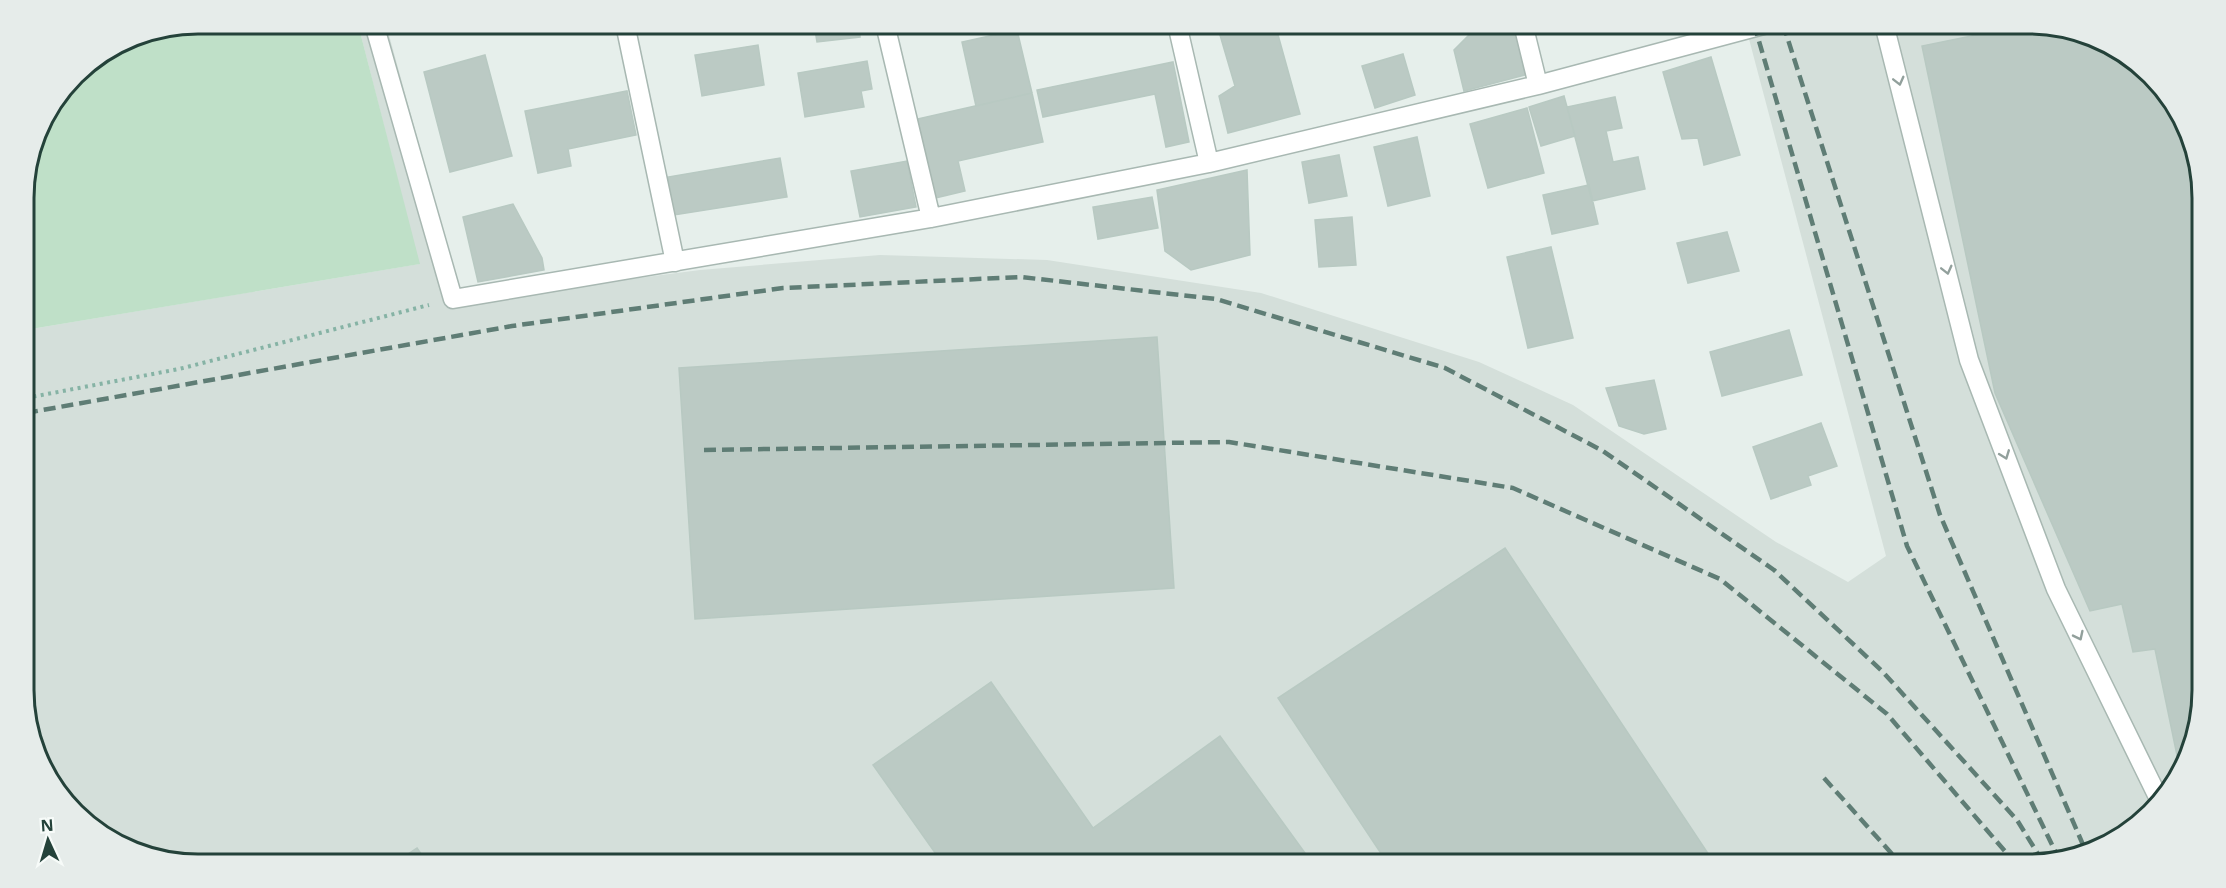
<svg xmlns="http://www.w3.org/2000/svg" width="2226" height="888" viewBox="0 0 2226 888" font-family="'Noto Sans',sans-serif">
<rect width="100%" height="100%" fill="#e6efeb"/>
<path fill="#d4dfda" d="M 358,24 L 386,24 L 462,301 L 700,270 L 880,255 L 1047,260 L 1261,293 L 1479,362 L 1573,405 L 1776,542 L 1848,582 L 1886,556 L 1745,24 L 2028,24 L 2084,33 L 2159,84 L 2200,175 L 2202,690 L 2193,746 L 2134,828 L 2039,864 L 198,864 L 142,855 L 67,804 L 27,723 L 25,330 L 419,264 Z"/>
<path fill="#bfe0c8" d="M 198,24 L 358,24 L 420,264 L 25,330 L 24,187 L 42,121 L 83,67 L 132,37 Z"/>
<path fill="#bbcac4" stroke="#b8c9c2" stroke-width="1.5" d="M 814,24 L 859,24 L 860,37 L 817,42 Z
M 1217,24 L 1255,24 L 1220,35 Z
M 1255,24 L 1275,24 L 1300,114 L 1228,133 L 1219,96 L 1235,86 L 1220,35 Z
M 1302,24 L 1335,24 L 1303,31 Z
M 1493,24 L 1515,24 L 1525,75 L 1464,91 L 1454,50 L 1477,27 Z
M 2030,24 L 2084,33 L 2159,84 L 2200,175 L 2202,690 L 2193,746 L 2179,765 L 2155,649 L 2133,652 L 2122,604 L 2090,611 L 1995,393 L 1922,46 Z
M 1017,30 L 1032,93 L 976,106 L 962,42 Z
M 758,45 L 764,85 L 702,96 L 695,55 Z
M 1403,54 L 1415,95 L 1375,108 L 1362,66 Z
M 485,55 L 512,156 L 450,172 L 424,72 Z
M 1711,57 L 1740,155 L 1704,165 L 1698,138 L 1682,139 L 1663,72 Z
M 867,61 L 872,89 L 861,91 L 864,107 L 805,117 L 798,73 Z
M 1173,62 L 1189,142 L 1166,147 L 1155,94 L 1043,117 L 1037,90 Z
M 627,91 L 636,135 L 568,149 L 571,166 L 538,173 L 525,111 Z
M 1032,93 L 1043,142 L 958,161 L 965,191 L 931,199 L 913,120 Z
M 1564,96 L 1575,136 L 1541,146 L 1529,107 Z
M 1615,97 L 1622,128 L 1606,131 L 1613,162 L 1638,157 L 1645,189 L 1592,201 L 1567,107 Z
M 1527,108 L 1544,173 L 1488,188 L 1470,124 Z
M 1417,137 L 1430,196 L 1388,206 L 1374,147 Z
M 1339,155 L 1347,196 L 1309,203 L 1302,162 Z
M 780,158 L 787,197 L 674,215 L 668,177 Z
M 907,161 L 916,207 L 860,217 L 851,171 Z
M 1247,170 L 1250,255 L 1191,270 L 1165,251 L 1157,190 Z
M 1589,185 L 1598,224 L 1552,234 L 1543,195 Z
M 1152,197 L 1158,228 L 1098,239 L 1093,207 Z
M 513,204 L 542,258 L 544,270 L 478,282 L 463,217 Z
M 1352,217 L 1356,265 L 1319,267 L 1315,220 Z
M 1727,232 L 1739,271 L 1688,283 L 1677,243 Z
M 1551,247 L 1573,338 L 1528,348 L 1507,257 Z
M 1789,330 L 1802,375 L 1722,396 L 1710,352 Z
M 1157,337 L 1174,588 L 695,619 L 679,368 Z
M 1654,380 L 1666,429 L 1644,434 L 1619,426 L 1606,388 Z
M 1821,423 L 1837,466 L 1808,476 L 1811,485 L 1771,499 L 1753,447 Z
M 1505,548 L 1715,864 L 1388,864 L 1278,698 Z
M 991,682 L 1093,828 L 1220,736 L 1313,864 L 943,864 L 873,765 Z
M 417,848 L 428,864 L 393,864 Z"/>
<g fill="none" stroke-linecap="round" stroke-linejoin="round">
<g stroke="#a8b8b2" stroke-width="21">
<path id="minor" d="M 374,24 L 453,299 L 931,218 L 1209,163 L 1538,85 L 1767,24
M 625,24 L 675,262
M 885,24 L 931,218
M 1177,24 L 1209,163
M 1523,24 L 1538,85
M 1884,24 L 1969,360 L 2056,589 L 2157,795"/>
</g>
<path stroke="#86b3a5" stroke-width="4" stroke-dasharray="3 4.5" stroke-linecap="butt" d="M 26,398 L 179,369 L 429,305"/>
<use href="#minor" stroke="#fff" stroke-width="18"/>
<path stroke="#5f7d75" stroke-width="4.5" stroke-dasharray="12 6" stroke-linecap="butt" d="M 1754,24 L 1907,546 L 2058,857
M 1783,24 L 1940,515 L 2084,847
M 26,413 L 512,326 L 783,288 L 1021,277 L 1216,299 L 1445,368 L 1603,451 L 1774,570 L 1882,671 L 2017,820 L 2043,862
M 704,450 L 1229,442 L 1513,488 L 1720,579 L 1887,714 L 2016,864
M 1824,778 L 1901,864"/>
</g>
<defs><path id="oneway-chevron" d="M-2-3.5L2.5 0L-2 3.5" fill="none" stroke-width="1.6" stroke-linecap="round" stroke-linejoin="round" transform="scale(1.5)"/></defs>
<g stroke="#92a09c">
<use href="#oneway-chevron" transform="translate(1899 81) rotate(76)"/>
<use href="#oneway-chevron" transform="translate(1947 270) rotate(76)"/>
<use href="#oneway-chevron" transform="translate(2005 455) rotate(69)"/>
<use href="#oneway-chevron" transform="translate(2079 636) rotate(64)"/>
</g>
<path d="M0 0H2226V888H0ZM198 34H2028A164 164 0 0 1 2192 198V690A164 164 0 0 1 2028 854H198A164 164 0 0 1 34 690V198A164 164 0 0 1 198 34Z" fill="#e6ecea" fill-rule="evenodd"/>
<path fill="none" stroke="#24423a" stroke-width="3" d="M198 34H2028A164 164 0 0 1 2192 198V690A164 164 0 0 1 2028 854H198A164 164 0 0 1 34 690V198A164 164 0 0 1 198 34Z"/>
<g transform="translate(48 840) rotate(356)" stroke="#f7fbf9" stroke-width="4.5" paint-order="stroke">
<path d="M0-4.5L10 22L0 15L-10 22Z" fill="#24423a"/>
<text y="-9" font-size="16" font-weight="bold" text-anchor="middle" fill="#24423a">N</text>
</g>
</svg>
